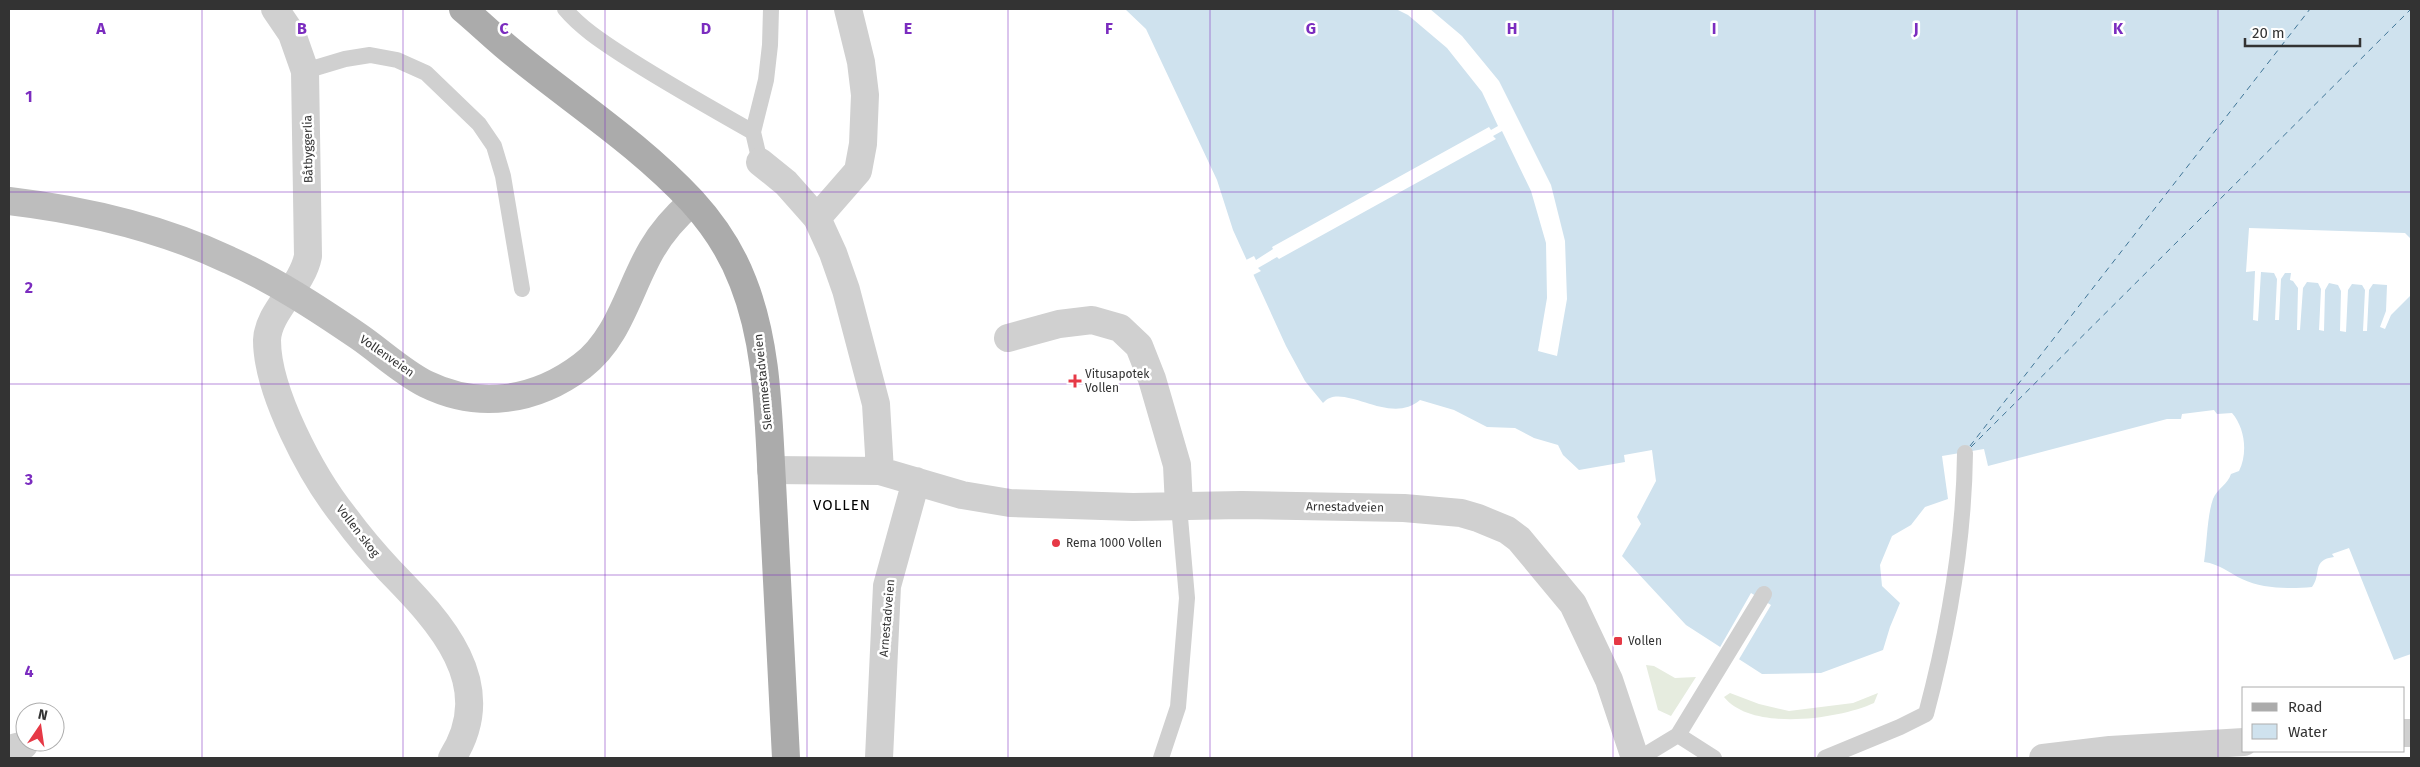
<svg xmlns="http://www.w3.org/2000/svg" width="2420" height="767" viewBox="0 0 2420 767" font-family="'Fira Sans',sans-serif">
<rect width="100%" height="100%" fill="#fff"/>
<path fill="#e6ecdf" d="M 1646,665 L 1654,666 L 1675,678 L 1696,677 L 1671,716 L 1658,710 Z
M 1730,693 L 1759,704 L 1789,711 L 1853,703 L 1878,693 L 1874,703 C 1839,719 1752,732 1724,697 Z"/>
<path fill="#cfe2ee" d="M 1125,9 L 2411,9 L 2411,654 L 2394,660 L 2349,548 L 2332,554 L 2334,557 C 2311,560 2322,574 2312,587 C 2290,589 2263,589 2242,579 C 2229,573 2220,564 2204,562 C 2207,544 2207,516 2213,499 C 2217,489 2228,484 2231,474 L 2239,471 C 2248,453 2245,428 2232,413 L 2217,414 L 2214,410 L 2182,414 L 2181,419 L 2167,419 L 1988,466 L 1984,449 L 1942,456 L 1948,499 L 1925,507 L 1911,525 L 1892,536 L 1880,565 L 1882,586 L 1900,603 L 1890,627 L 1883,650 L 1821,673 L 1762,674 L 1686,625 L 1622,556 L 1641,524 L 1637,517 L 1656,481 L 1652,450 L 1624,455 L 1625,462 L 1579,470 L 1563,455 L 1558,445 L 1534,438 L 1515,428 L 1487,427 L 1454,410 L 1420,400 C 1389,427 1342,380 1323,403 L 1305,381 L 1286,346 L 1233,230 L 1217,180 L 1146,29 Z"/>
<path fill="#fff" d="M 1396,9 L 1430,9 L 1462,36 L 1499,81 L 1551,185 L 1565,241 L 1567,299 L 1557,356 L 1538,351 L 1547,298 L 1546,243 L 1531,191 L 1502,131 L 1493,136 L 1496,139 L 1279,259 L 1277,257 L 1258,268 L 1261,271 L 1253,275 L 1246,260 L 1254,256 L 1256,260 L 1273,249 L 1272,247 L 1489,127 L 1491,130 L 1498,126 L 1482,92 L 1447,48 L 1408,15 Z
M 2249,228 L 2405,233 L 2411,239 L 2411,295 L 2391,315 L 2385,329 L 2380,327 L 2386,311 L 2387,285 L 2373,284 L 2369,290 L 2367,331 L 2363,331 L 2365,290 L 2362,285 L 2352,284 L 2348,290 L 2346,332 L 2340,331 L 2341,291 L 2338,285 L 2329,283 L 2325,290 L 2324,331 L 2319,330 L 2321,289 L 2318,283 L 2307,282 L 2303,288 L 2300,330 L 2297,330 L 2298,288 L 2293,281 L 2290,280 L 2291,273 L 2285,273 L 2281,279 L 2279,320 L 2275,320 L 2277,279 L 2274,273 L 2261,272 L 2258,321 L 2253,320 L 2255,271 L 2246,272 Z
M 1751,593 L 1771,605 L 1738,661 L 1719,649 Z"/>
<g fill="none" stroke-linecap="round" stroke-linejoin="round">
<path stroke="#3f7597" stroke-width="1" stroke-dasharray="6 5" stroke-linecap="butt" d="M 1970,446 L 2310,9
M 1971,447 L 2411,9"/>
<path stroke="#d0d0d0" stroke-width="16" d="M 565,9 C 580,27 601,41 621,54 C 664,82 709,107 753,132
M 305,71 L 345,59 L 370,55 L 397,60 L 426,73 L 479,124 L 494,146 L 503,176 L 522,289
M 760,162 L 753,132 L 766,80 L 770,45 L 771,9
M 1678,735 L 1714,758
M 1161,758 L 1178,707 L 1187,598 L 1179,506
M 1640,758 L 1678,735 L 1764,594
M 1825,758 L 1900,727 L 1926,714 C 1949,628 1964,542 1965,453"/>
<path stroke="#d0d0d0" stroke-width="28" d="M 275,9 L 292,34 L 305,71 L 308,256 C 302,287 268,311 267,340 C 267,392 312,476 344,516 C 358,535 374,554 390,571 C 440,622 499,684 452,758
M 760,162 L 786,183 L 817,218 L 833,253 L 846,290 L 876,404 L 880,471
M 817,218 L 858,171 L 863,144 L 865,95 L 861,62 L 848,9
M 1008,338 L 1059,324 L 1092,320 L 1120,328 L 1139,346 L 1152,379 L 1177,465 L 1179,506
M 771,470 L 880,471 L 962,495 L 1010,503 L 1133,507 L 1242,505 L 1404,508 L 1461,513 L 1478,518 L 1507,530 L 1519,539 L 1573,604 L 1609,680 L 1635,758
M 2404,733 L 2411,733
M 9,749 L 24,745
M 879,758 L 887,586 L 916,481
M 2043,758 L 2110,750 L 2244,742"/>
<path stroke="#bdbdbd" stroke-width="28" d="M 9,201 C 85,210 159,227 229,260 C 274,280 317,308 358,336 C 380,351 402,372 426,384 C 479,410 536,401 582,366 C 620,337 629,288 652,249 C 663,230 676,216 692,202"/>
<path stroke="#ababab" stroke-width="28" d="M 463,9 C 481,24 498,41 516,55 C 575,103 640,145 692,201 C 713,224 732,253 743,282 C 768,345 768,415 772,482 C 777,574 782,666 786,758"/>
</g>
<path fill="none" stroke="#7b2cbf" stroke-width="1" stroke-opacity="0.55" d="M 202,9 L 202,758M 403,9 L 403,758M 605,9 L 605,758M 807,9 L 807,758M 1008,9 L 1008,758M 1210,9 L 1210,758M 1412,9 L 1412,758M 1613,9 L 1613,758M 1815,9 L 1815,758M 2017,9 L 2017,758M 2218,9 L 2218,758M 9,192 L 2411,192M 9,384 L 2411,384M 9,575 L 2411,575"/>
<g fill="#e63946" stroke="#fff" stroke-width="2">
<path d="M1072.5 373.5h5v5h5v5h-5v5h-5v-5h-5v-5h5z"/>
<circle cx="1056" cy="543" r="5"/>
<rect x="1613" y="636" width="10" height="10" rx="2.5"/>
</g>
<g text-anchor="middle" stroke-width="5" stroke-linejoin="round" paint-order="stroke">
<g font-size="12" fill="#333" stroke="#fff">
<text transform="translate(308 149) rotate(-91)" y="4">Båtbyggerlia</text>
<text transform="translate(387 356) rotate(35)" y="4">Vollenveien</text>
<text transform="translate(763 382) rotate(-96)" y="4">Slemmestadveien</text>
<text transform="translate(1345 507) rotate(1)" y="4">Arnestadveien</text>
<text transform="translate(358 531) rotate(52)" y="4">Vollen skog</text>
<text transform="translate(887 618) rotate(-85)" y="4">Arnestadveien</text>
</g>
<g font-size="12" fill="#333" stroke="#fff" text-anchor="start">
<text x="1085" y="378">Vitusapotek<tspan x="1085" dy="14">Vollen</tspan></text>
<text x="1066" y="547">Rema 1000 Vollen</text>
<text x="1628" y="645">Vollen</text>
</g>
<g font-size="15" letter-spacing="1" fill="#000" stroke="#fff">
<text x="842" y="510">VOLLEN</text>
</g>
</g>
<g font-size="16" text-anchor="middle" font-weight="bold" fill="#7b2cbf" stroke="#fff" stroke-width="5" stroke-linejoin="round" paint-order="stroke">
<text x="101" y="34">A</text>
<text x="302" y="34">B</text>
<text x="504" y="34">C</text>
<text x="706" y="34">D</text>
<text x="908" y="34">E</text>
<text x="1109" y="34">F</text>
<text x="1311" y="34">G</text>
<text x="1512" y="34">H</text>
<text x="1714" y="34">I</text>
<text x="1916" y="34">J</text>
<text x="2118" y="34">K</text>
<text x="29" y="102">1</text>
<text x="29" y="293">2</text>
<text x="29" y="485">3</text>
<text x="29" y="677">4</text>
</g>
<rect width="2420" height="767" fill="none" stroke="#333333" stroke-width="20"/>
<rect x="2242" y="687" width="162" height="65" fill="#ffffff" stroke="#adadad"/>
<rect x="2252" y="703" width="25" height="8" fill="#ababab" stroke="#adadad"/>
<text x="2288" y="712" font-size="15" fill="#333333">Road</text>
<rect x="2252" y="724" width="25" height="15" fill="#cfe2ee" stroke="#adadad"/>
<text x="2288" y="737" font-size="15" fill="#333333">Water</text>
<g transform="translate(40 727) rotate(13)"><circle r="24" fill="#ffffff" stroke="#adadad"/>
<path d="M0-4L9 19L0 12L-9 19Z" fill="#e63946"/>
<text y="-8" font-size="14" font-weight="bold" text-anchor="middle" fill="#333333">N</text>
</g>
<path d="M2245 38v8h115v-8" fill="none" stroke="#333333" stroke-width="2.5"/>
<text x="2252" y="38" font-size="15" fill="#333333" stroke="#ffffff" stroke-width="4" paint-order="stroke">20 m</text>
</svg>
